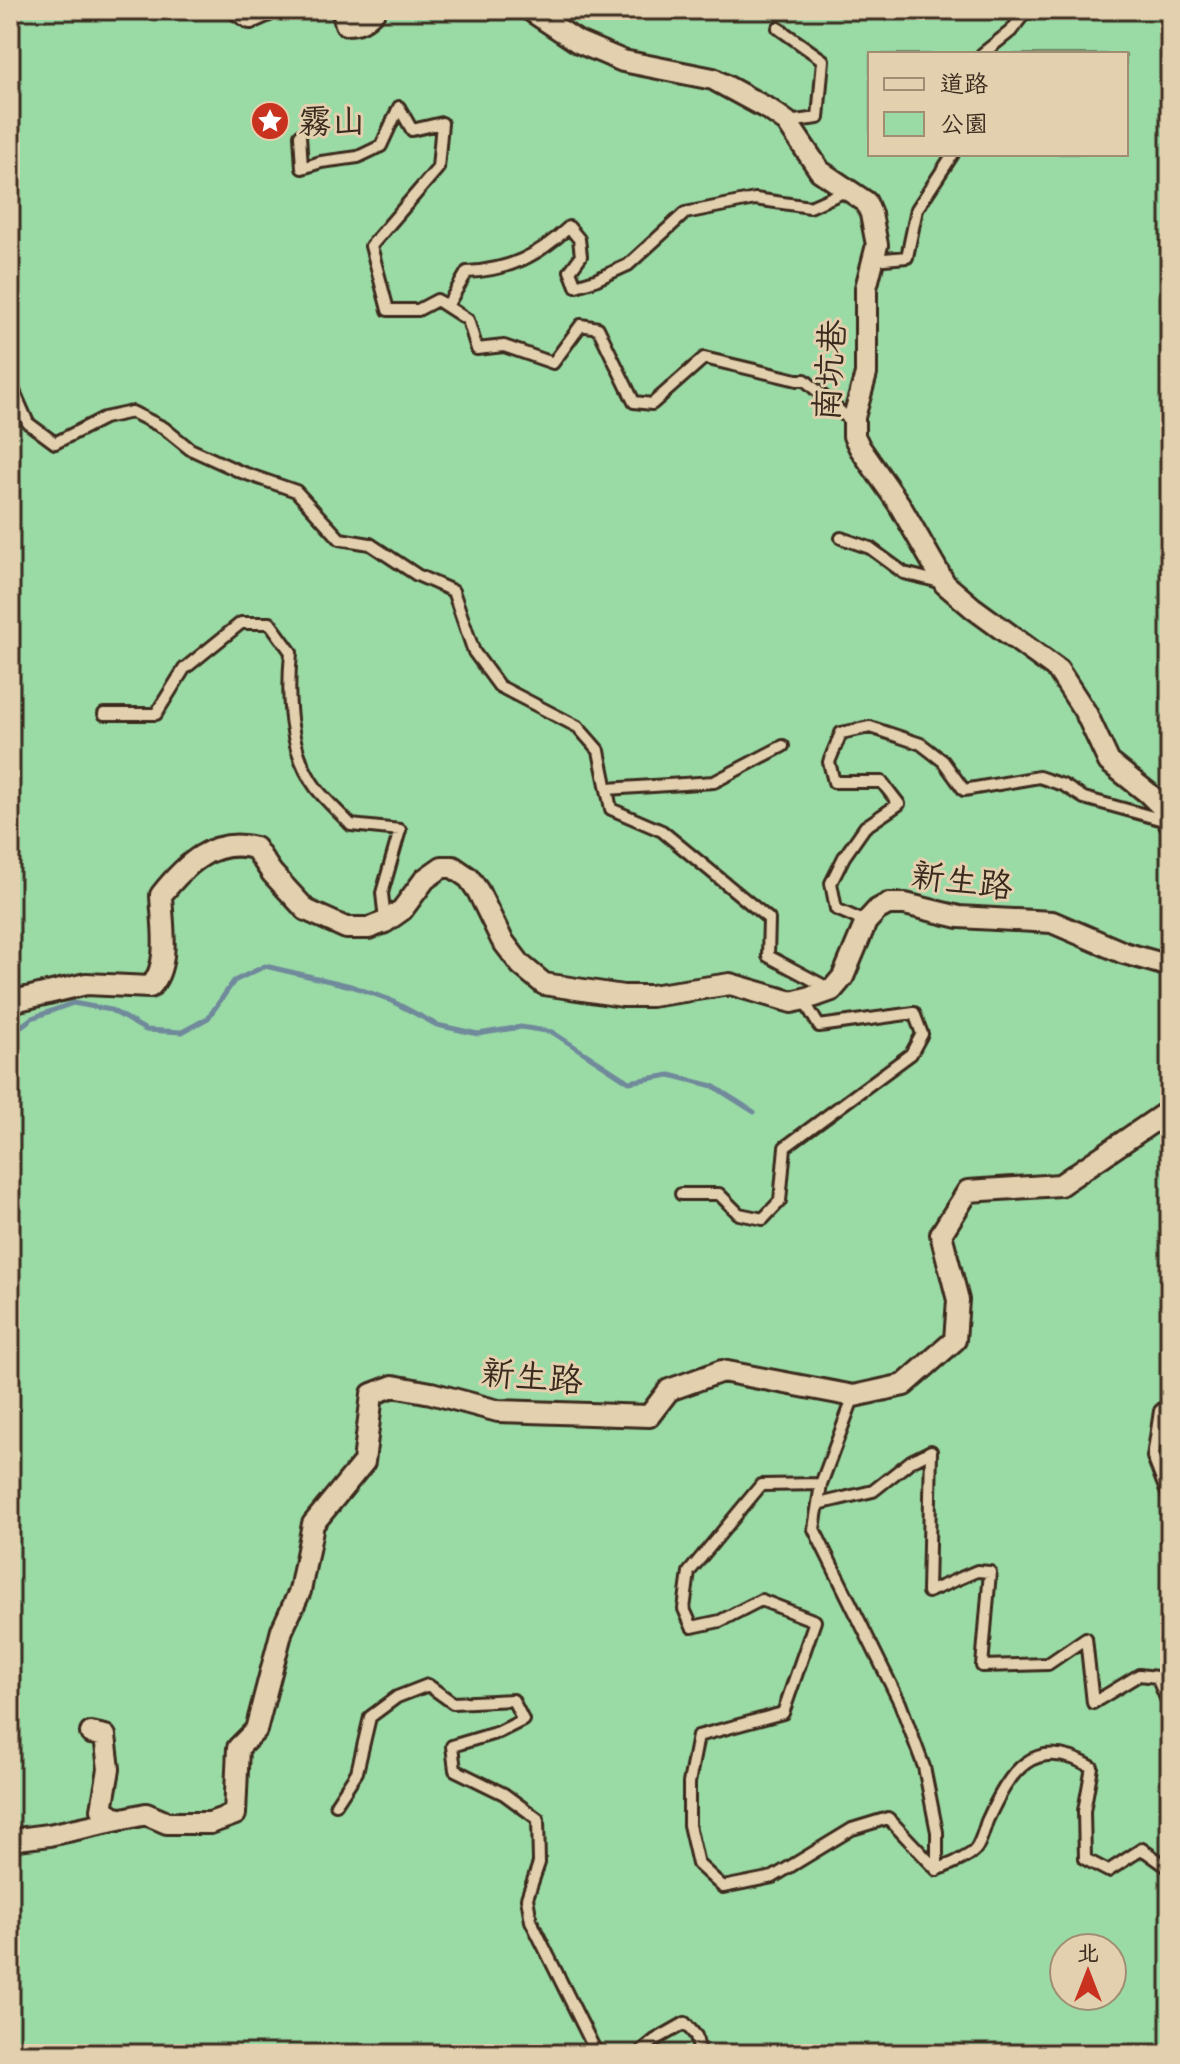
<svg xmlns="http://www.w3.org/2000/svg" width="1180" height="2064" viewBox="0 0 1180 2064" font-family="Itim,'LXGW WenKai TC',sans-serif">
<rect width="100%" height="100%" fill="#e3c9ad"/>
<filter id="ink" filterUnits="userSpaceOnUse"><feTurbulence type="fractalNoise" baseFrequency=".0125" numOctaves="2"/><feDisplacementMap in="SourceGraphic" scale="16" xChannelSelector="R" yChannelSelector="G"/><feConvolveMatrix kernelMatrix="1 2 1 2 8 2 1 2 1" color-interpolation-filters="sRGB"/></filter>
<g filter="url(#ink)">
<path fill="#9adba5" stroke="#6a8262" stroke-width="2" fill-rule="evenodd" d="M 10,10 L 1170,10 L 1170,2054 L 10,2054 ZM 870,54 L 1126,54 L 1126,154 L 870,154 ZM 1064,1948 L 1112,1948 L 1112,1996 L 1064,1996 Z"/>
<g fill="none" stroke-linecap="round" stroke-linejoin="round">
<path stroke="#6f899b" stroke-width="5" d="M 10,1035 L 32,1018 L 73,1003 L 111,1010 L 146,1030 L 182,1032 L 208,1018 L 234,981 L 265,966 L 351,986 L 388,999 L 437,1025 L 478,1034 L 521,1027 L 552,1032 L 629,1082 L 670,1075 L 713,1086 L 754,1112"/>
<g stroke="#3b2a1e" stroke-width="16">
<path id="lane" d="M 778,28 L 823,60 L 818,118 L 787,122
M 982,54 L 1011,31 L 1027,10
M 300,135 L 302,168 L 321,162 L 358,157 L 381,146 L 399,107 L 412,130 L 442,123 L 438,168 L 371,246 L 388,310 L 418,310 L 437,300 L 468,320 L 477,349 L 504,346 L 553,363 L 581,325 L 598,328 L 634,402 L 652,404 L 704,358 L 797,380 L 805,380 L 852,422
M 873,260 L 907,257 L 917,209 L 953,154
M 447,306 L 467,272 C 509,270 538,256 569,227 L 579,239 L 581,256 L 570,271 L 576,286 L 595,280 L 628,265 L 685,213 L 755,199 L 810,207 L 848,190
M 10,382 L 28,423 L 55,443 L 104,418 L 132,412 L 164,428 L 190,449 L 241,472 L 296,491 L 340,539 L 370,544 L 417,575 L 453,591 L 474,652 L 499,686 L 578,727 L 599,751 L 611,809 L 662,831 L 769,919 L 768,956 L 830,989
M 841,538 L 870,548 L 904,573 L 944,583
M 104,714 L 156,714 L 184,669 L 241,623 L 270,623 L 291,652 C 287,697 288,750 316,788 C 326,801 340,813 351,825 L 400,830 L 382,893 L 385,921
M 607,789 L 714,782 L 783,746
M 866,922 L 836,909 L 831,883 L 844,857 L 865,827 L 899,804 L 882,782 L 834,782 L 829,762 L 841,733 L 870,727 L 921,744 L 943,761 L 964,790 L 1039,777 L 1063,785 L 1084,798 L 1167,821
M 681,1194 L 719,1194 L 739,1214 L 763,1219 L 780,1201 L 785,1147 L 911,1054 L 922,1034 L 914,1013 L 819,1026 L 803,999
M 854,1396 L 821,1484 L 814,1529 L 900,1703 L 924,1767 L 937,1832 L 937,1870 C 947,1865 967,1859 975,1850 C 981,1843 984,1829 987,1821 C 1010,1771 1033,1734 1092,1767 L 1084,1811 L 1085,1859 L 1108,1871 L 1142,1849 L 1170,1869
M 1170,1402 L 1160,1411 L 1153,1457 L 1170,1501
M 821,1484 L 761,1485 L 689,1572 L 684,1609 L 692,1627 L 720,1621 L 761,1600 L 815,1621 L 783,1713 L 698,1736 L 689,1783 L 689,1825 L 698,1864 L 723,1887 L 773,1877 L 852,1829 L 888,1818 L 937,1870
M 818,1504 L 873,1491 L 911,1461 L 931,1451 L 928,1592 L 977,1571 L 990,1572 L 982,1666 L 1048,1664 L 1086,1638 L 1093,1703 L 1139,1675 L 1157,1677 L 1170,1708
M 336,1804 L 357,1772 L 370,1717 L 397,1697 L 428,1685 L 453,1703 L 513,1700 L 523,1720 L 499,1732 L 452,1746 L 455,1770 L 504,1794 L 538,1819 L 539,1863 L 527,1898 L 531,1921 L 597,2054
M 638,2054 L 655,2040 L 685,2023 L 696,2036 L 700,2054"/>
</g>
<g stroke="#3b2a1e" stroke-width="26">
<path id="street" d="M 238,10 L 250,18 L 268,10
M 342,10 L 346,24 C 359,24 366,20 375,10
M 530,10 L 578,42 L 623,61 L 713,79 L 770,110 L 787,122 L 820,171 L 866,202 L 871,214 L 877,245 L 866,288 L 866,374 L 854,417 L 854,436 L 860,448 L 899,504 L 945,584 L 973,608 L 1058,670 L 1086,713 L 1109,762 L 1148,793 L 1160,805 L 1170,823
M 10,1002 L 86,984 L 150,987 C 171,966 162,923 161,895 C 185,865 213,837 255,848 L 272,873 L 306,910 L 346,928 L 369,928 L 385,922 L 402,910 L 425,879 L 442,867 L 453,867 L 469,878 L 478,891 L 502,940 L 521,965 L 544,984 L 623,996 L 651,996 L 730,984 L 792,1002 L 815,996 L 832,990 L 843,977 L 866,922 L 877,910 L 888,904 L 905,904 L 959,917 L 1052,922 L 1124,953 L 1170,966
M 91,1733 L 105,1736 L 109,1769 L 102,1809 L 119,1820
M 10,1840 L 49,1835 L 146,1814 L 167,1823 L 210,1823 L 235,1814 L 238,1748 L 256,1730 L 282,1630 L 300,1591 L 313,1524 L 364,1462 L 372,1394 L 393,1386 L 431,1393 L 498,1411 L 649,1416 L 669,1390 L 722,1371 L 854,1396 L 904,1385 L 955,1340 L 958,1300 L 941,1234 L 968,1191 L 1060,1185 L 1170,1110"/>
</g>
<use href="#lane" stroke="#e2d0ae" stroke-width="10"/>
<use href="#street" stroke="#e2d0ae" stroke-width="20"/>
</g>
</g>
<defs>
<g id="sight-disc" transform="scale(2)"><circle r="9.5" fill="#c8321e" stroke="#e2d0ae"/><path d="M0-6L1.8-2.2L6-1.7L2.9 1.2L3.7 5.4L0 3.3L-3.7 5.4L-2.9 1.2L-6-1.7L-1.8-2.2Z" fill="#fff"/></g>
</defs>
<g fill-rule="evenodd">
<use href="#sight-disc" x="270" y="121"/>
</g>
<g text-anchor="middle" stroke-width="6" stroke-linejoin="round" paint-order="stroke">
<g font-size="34" fill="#3b2a1e" stroke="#e2d0ae" text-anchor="start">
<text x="298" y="133">霧山</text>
</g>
<g font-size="34" fill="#3b2a1e" stroke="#e2d0ae">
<text transform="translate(829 370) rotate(-86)" y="12">南坑巷</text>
<text transform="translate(962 880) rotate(7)" y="12">新生路</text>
<text transform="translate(532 1376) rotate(5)" y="12">新生路</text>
</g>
</g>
<rect width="1180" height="2064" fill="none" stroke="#e2d0ae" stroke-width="40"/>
<rect x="20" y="20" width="1140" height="2024" fill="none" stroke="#3b2a1e" stroke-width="3" filter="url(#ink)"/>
<rect x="868" y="52" width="260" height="104" fill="#e2d0ae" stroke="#9f8e74" stroke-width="2"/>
<rect x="884" y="78" width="40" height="12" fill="#e2d0ae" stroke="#9f8e74" stroke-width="2"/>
<text x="940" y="92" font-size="24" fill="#3b2a1e">道路</text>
<rect x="884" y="112" width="40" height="24" fill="#9adba5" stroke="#9f8e74" stroke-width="2"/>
<text x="940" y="132" font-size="24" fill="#3b2a1e">公園</text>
<g transform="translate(1088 1972)"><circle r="38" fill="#e2d0ae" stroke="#9f8e74" stroke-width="2"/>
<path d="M0-6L14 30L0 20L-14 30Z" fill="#c8321e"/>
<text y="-12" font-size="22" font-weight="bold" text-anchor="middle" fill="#3b2a1e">北</text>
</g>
</svg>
